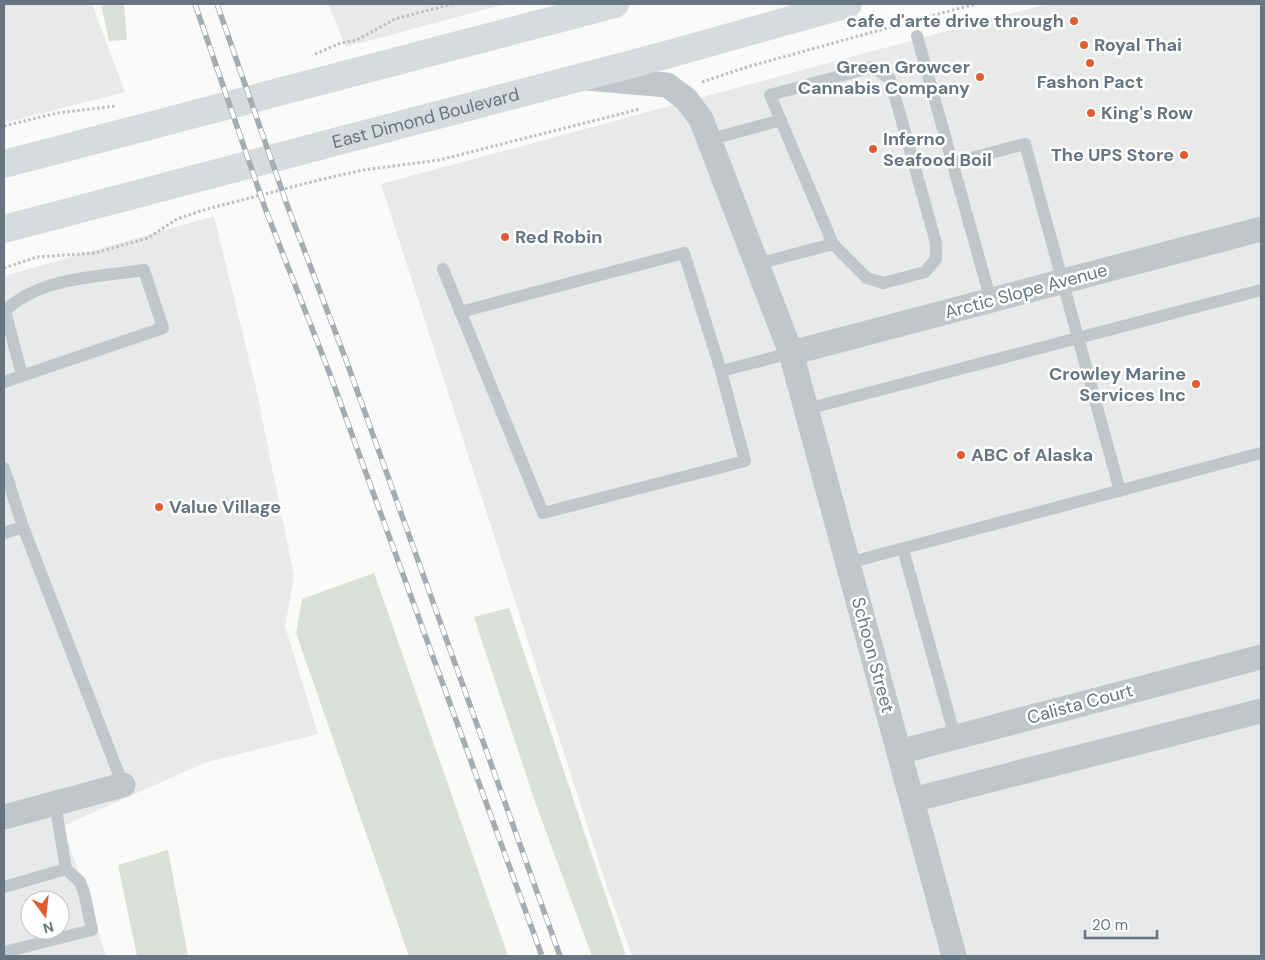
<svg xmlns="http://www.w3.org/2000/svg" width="1265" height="960" viewBox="0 0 1265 960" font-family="'DM Sans',sans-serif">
<rect width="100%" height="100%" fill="#fafaf8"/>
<path fill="#e8e9e9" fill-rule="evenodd" d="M 4,4 L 92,4 L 125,92 L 4,123 Z
M 328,4 L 505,4 L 346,47 Z
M 1047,4 L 1261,4 L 1261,956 L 632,956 L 607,887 L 381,184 Z
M 214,216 L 256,388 L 294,577 L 285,626 L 318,734 L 204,763 L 63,826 L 106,956 L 4,956 L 4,276 ZM 30,900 L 60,900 L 60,930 L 30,930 Z"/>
<path fill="#dadfd7" d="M 101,4 L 124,4 L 127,40 L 109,41 Z
M 374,573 L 508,956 L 409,956 L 296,633 L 302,599 Z
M 509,608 L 618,932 L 626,956 L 592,956 L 534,799 L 474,617 Z
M 168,850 L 188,956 L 137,956 L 118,865 Z"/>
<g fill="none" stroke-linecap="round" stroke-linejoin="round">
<path stroke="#bbbfc2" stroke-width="3" stroke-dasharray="2.5 2.5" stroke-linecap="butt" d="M 923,18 L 976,4
M 315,54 L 341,43 L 357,40 L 395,19 L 452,4
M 702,82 L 747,67 L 902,24
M 4,126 L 57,113 L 116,106
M 4,268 L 37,257 L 95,253 L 148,238 L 177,219 L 207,209 L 319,180 L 363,170 L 439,160 L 640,109"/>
<path stroke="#c1c6ca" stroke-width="12" d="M 917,36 L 991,301
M 873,67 L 890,79 L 936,243 L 936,259 L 925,272 L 883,283 L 867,278 L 833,244 L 770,95 Z
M 708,140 L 781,120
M 952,163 L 1025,144 L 1120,491
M 757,264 L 833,244
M 443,269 L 543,513 L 745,461 L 721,371 L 791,353
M 460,312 L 684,253 L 721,371
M 4,382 L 163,328 L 144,270 C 99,277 39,277 5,311 L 22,375
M 807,409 L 1261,290
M 4,468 L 23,527 L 123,785
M 4,533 L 23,527
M 903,549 L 955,737
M 848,563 L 1261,453
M 4,887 L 66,869
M 4,952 L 92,930 L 84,892 L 80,882 L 66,869 L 55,803"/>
<path stroke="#c1c6ca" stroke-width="25" d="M 586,78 L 667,85 L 686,99 L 701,119 L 791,353 L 954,956
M 791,353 L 1261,229
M 899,752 L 1261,657
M 912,800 L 1261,711
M 4,817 L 123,785"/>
<g stroke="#d6dbde" stroke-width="28">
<path d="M 4,164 L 615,4"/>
<path id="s1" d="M 4,229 L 662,56 L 848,4"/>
</g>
<g stroke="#a4abb1" stroke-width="5.5">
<path id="rail" d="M 195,4 L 265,208 L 331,377 L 542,956
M 217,4 L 286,202 L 349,368 L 560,956"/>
</g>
<use href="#rail" stroke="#fff" stroke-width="4" stroke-dasharray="11" stroke-linecap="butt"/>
</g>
<g fill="#e15c31" stroke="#fff" stroke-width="2">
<circle cx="1074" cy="21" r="5"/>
<circle cx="1084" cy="45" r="5"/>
<circle cx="1090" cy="63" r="5"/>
<circle cx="980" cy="77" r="5"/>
<circle cx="1091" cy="113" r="5"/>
<circle cx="873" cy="149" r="5"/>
<circle cx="1184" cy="155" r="5"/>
<circle cx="505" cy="237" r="5"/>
<circle cx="1196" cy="384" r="5"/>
<circle cx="961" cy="455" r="5"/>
<circle cx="159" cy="507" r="5"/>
</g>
<g text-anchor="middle" stroke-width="5" stroke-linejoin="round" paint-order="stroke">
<g font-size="18" font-weight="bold" fill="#657582" stroke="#fff" text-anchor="start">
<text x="1064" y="27" text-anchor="end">cafe d'arte drive through</text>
<text x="1094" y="51">Royal Thai</text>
<text x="970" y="73" text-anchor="end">Green Growcer<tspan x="970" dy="21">Cannabis Company</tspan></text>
<text x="1090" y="88" text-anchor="middle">Fashon Pact</text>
<text x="1101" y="119">King's Row</text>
<text x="883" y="145">Inferno<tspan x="883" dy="21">Seafood Boil</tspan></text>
<text x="1174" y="161" text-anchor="end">The UPS Store</text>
<text x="515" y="243">Red Robin</text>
<text x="1186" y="380" text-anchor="end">Crowley Marine<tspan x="1186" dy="21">Services Inc</tspan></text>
<text x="971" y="461">ABC of Alaska</text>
<text x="169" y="513">Value Village</text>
</g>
<g font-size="18" fill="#657582" stroke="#fff">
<text dy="6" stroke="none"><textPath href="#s1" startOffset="436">East Dimond Boulevard</textPath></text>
<text transform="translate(1026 291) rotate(-15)" y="6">Arctic Slope Avenue</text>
<text transform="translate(873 655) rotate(75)" y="6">Schoon Street</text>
<text transform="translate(1080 704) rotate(-15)" y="6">Calista Court</text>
</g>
</g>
<rect width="1265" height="960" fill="none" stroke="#657582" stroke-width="10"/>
<g transform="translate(45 915) rotate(165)"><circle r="24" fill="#ffffff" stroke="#c1c8cd"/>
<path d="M0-4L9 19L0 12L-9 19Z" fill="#e15c31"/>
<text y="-8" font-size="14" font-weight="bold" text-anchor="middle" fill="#657582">N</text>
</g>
<path d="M1085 930v8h72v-8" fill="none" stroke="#657582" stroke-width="2.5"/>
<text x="1092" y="930" font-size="15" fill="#657582" stroke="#ffffff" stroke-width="4" paint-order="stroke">20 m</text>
</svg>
